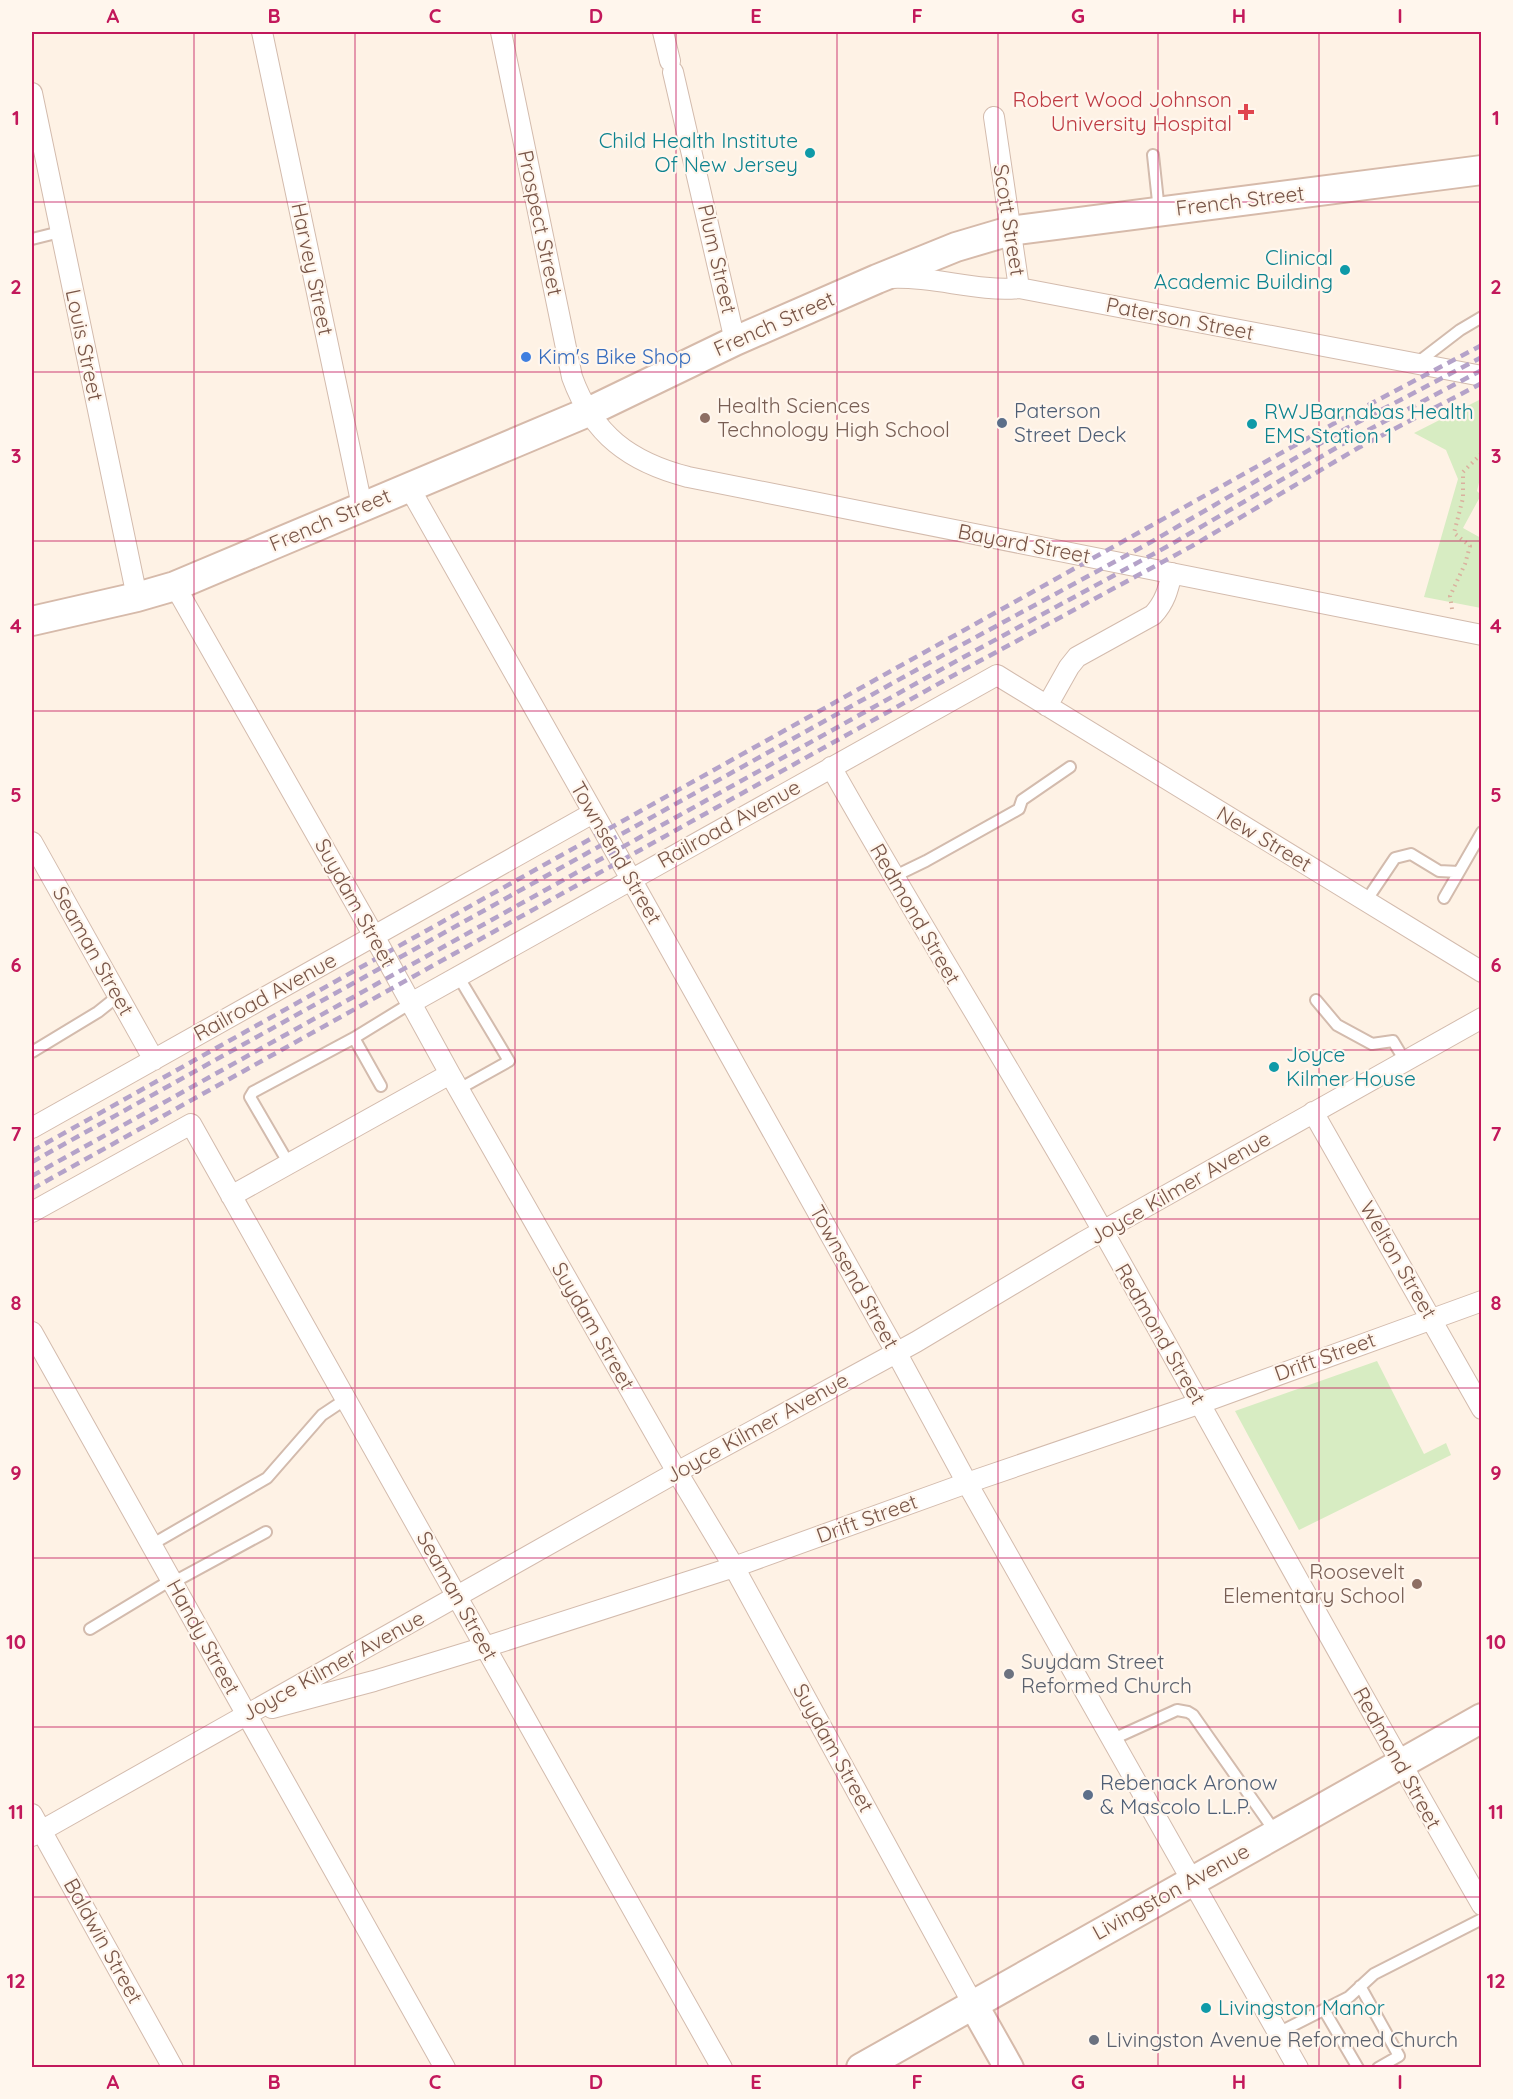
<svg xmlns="http://www.w3.org/2000/svg" width="1513" height="2099" viewBox="0 0 1513 2099" font-family="Quicksand,sans-serif">
<rect width="100%" height="100%" fill="#fef2e5"/>
<path fill="#d7ecc2" d="M 1481,399 L 1482,470 L 1477,491 L 1481,495 L 1463,528 L 1481,538 L 1481,608 L 1424,597 L 1458,479 L 1446,450 L 1414,433 Z
M 1377,1361 L 1424,1454 L 1446,1443 L 1451,1455 L 1299,1530 L 1235,1411 Z"/>
<g fill="none" stroke-linecap="round" stroke-linejoin="round">
<g stroke="#d3bbad" stroke-width="14">
<path id="lane" d="M 1153,155 L 1159,211
M 32,239 L 60,232
M 1417,363 L 1460,330 L 1482,317
M 893,877 L 926,861 L 1019,809 L 1022,800 L 1070,767
M 1444,898 L 1459,872
M 1366,901 L 1395,858 L 1411,854 L 1439,871 L 1459,872 L 1482,832
M 458,976 L 509,1061 L 459,1089
M 1316,1000 L 1337,1025 L 1372,1044 L 1393,1041 L 1405,1061
M 354,1038 L 381,1086
M 32,1052 L 98,1012 L 118,996
M 289,1164 L 250,1097 L 253,1092 L 354,1038 L 411,1003
M 151,1545 L 267,1478 L 322,1415 L 346,1399
M 172,1583 L 266,1532
M 90,1629 L 171,1580
M 1113,1739 L 1177,1710 L 1188,1712 L 1193,1715 L 1276,1833
M 1360,1986 L 1399,2056 L 1378,2068
M 1324,2010 L 1358,2068
M 1278,2033 L 1349,1997 L 1374,1974 L 1482,1919"/>
</g>
<g stroke="#d3bbad" stroke-width="22">
<path id="street" d="M 262,32 L 362,506
M 501,32 L 572,377 C 593,435 630,462 688,477 L 1482,635
M 663,32 L 670,61
M 673,72 L 735,341
M 32,93 L 137,597
M 994,117 L 1019,288
M 892,278 C 935,276 977,292 1019,288 L 1482,376
M 409,487 L 631,879 L 896,1352 L 967,1483 L 1298,2068
M 175,586 L 374,936 L 450,1074 L 677,1472 L 734,1567 L 973,2004
M 1047,706 L 1069,667 L 1077,657 L 1153,615 C 1165,602 1168,590 1172,573
M 831,767 C 915,916 1006,1062 1091,1210 C 1222,1441 1349,1675 1482,1905
M 32,842 L 154,1060
M 411,1003 L 997,675 L 1482,972
M 1313,1112 L 1482,1409
M 32,1128 L 593,813
M 231,1196 L 450,1074
M 32,1212 L 191,1124 L 722,2068
M 32,1332 L 445,2068
M 272,1708 L 374,1681 L 485,1647 L 734,1567 L 967,1483 L 1201,1403 L 1482,1301
M 32,1814 L 173,2068
M 32,1836 L 677,1472 L 916,1342 L 1083,1242 L 1482,1018"/>
</g>
<g stroke="#d6baaa" stroke-width="32">
<path id="secondary" d="M 32,621 L 137,597 L 175,586 L 588,412 L 735,341 L 877,279 L 956,247 L 1010,231 L 1482,170
M 973,2004 L 1009,2068
M 861,2068 L 1482,1718"/>
</g>
<path stroke="#dab09e" stroke-width="4" stroke-dasharray="1.5 4.5" stroke-linecap="butt" d="M 1452,609 L 1450,596 L 1465,564 L 1470,546 L 1454,533 L 1463,498 L 1463,472 L 1482,453"/>
<use href="#lane" stroke="#fff" stroke-width="10"/>
<use href="#street" stroke="#fff" stroke-width="20"/>
<use href="#secondary" stroke="#fff" stroke-width="28"/>
<path stroke="#b4a2c9" stroke-width="4.5" stroke-dasharray="9 6" stroke-linecap="butt" d="M 32,1151 L 1342,419 L 1482,345
M 32,1162 L 954,649 L 1151,542 L 1347,428 L 1482,357
M 32,1176 L 960,659 L 1170,545 L 1353,438 L 1482,370
M 32,1189 L 965,669 L 1192,546 L 1358,448 L 1482,383"/>
</g>
<path fill="none" stroke="#c2185b" stroke-width="1.5" stroke-opacity="0.55" d="M 194,32 L 194,2068M 355,32 L 355,2068M 515,32 L 515,2068M 676,32 L 676,2068M 837,32 L 837,2068M 998,32 L 998,2068M 1158,32 L 1158,2068M 1319,32 L 1319,2068M 32,202 L 1482,202M 32,372 L 1482,372M 32,541 L 1482,541M 32,711 L 1482,711M 32,880 L 1482,880M 32,1050 L 1482,1050M 32,1219 L 1482,1219M 32,1388 L 1482,1388M 32,1558 L 1482,1558M 32,1727 L 1482,1727M 32,1897 L 1482,1897"/>
<path fill="#e0444e" stroke="#fff6ed" stroke-width="2" d="M1243 103h6v6h6v6h-6v6h-6v-6h-6v-6h6z"/>
<g fill="#0f9aa8" stroke="#fff6ed" stroke-width="2">
<circle cx="810" cy="153" r="6"/>
<circle cx="1345" cy="270" r="6"/>
<circle cx="1252" cy="424" r="6"/>
<circle cx="1274" cy="1067" r="6"/>
<circle cx="1206" cy="2008" r="6"/>
</g>
<circle fill="#3f7fe0" stroke="#fff6ed" stroke-width="2" cx="526" cy="357" r="6"/>
<g fill="#8d6e63" stroke="#fff6ed" stroke-width="2">
<circle cx="705" cy="418" r="6"/>
<circle cx="1417" cy="1584" r="6"/>
</g>
<g fill="#5c6f8a" stroke="#fff6ed" stroke-width="2">
<circle cx="1002" cy="423" r="6"/>
<circle cx="1088" cy="1795" r="6"/>
</g>
<g fill="#6b7280" stroke="#fff6ed" stroke-width="2">
<circle cx="1009" cy="1674" r="6"/>
<circle cx="1094" cy="2040" r="6"/>
</g>
<g text-anchor="middle" stroke-width="4.5" stroke-linejoin="round" paint-order="stroke">
<g font-size="21" fill="#be3a42" stroke="#fff6ed" text-anchor="end">
<text x="1232" y="107">Robert Wood Johnson<tspan x="1232" dy="24">University Hospital</tspan></text>
</g>
<g font-size="21" fill="#0d838f" stroke="#fff6ed" text-anchor="start">
<text x="798" y="148" text-anchor="end">Child Health Institute<tspan x="798" dy="24">Of New Jersey</tspan></text>
<text x="1333" y="265" text-anchor="end">Clinical<tspan x="1333" dy="24">Academic Building</tspan></text>
<text x="1264" y="419">RWJBarnabas Health<tspan x="1264" dy="24">EMS Station 1</tspan></text>
<text x="1286" y="1062">Joyce<tspan x="1286" dy="24">Kilmer House</tspan></text>
<text x="1218" y="2015">Livingston Manor</text>
</g>
<g font-size="21" fill="#795648" stroke="#fff6ed">
<text transform="translate(1240 201) rotate(-7)" y="7">French Street</text>
<text transform="translate(1009 220) rotate(81)" y="7">Scott Street</text>
<text transform="translate(540 223) rotate(78)" y="7">Prospect Street</text>
<text transform="translate(717 259) rotate(77)" y="7">Plum Street</text>
<text transform="translate(312 269) rotate(78)" y="7">Harvey Street</text>
<text transform="translate(1180 319) rotate(11)" y="7">Paterson Street</text>
<text transform="translate(774 324) rotate(-24)" y="7">French Street</text>
<text transform="translate(84 345) rotate(78)" y="7">Louis Street</text>
<text transform="translate(330 520) rotate(-23)" y="7">French Street</text>
<text transform="translate(1024 544) rotate(11)" y="7">Bayard Street</text>
<text transform="translate(729 824) rotate(-29)" y="7">Railroad Avenue</text>
<text transform="translate(1264 839) rotate(31)" y="7">New Street</text>
<text transform="translate(616 853) rotate(60)" y="7">Townsend Street</text>
<text transform="translate(355 903) rotate(61)" y="7">Suydam Street</text>
<text transform="translate(915 914) rotate(60)" y="7">Redmond Street</text>
<text transform="translate(93 951) rotate(61)" y="7">Seaman Street</text>
<text transform="translate(265 997) rotate(-29)" y="7">Railroad Avenue</text>
<text transform="translate(1180 1188) rotate(-30)" y="7">Joyce Kilmer Avenue</text>
<text transform="translate(1398 1260) rotate(60)" y="7">Welton Street</text>
<text transform="translate(854 1277) rotate(61)" y="7">Townsend Street</text>
<text transform="translate(593 1326) rotate(60)" y="7">Suydam Street</text>
<text transform="translate(1160 1334) rotate(60)" y="7">Redmond Street</text>
<text transform="translate(1325 1357) rotate(-20)" y="7">Drift Street</text>
<text transform="translate(757 1428) rotate(-29)" y="7">Joyce Kilmer Avenue</text>
<text transform="translate(867 1519) rotate(-20)" y="7">Drift Street</text>
<text transform="translate(457 1596) rotate(61)" y="7">Seaman Street</text>
<text transform="translate(203 1637) rotate(61)" y="7">Handy Street</text>
<text transform="translate(333 1666) rotate(-29)" y="7">Joyce Kilmer Avenue</text>
<text transform="translate(833 1748) rotate(61)" y="7">Suydam Street</text>
<text transform="translate(1397 1758) rotate(61)" y="7">Redmond Street</text>
<text transform="translate(1171 1892) rotate(-29)" y="7">Livingston Avenue</text>
<text transform="translate(103 1941) rotate(61)" y="7">Baldwin Street</text>
</g>
<g font-size="21" fill="#366cbe" stroke="#fff6ed" text-anchor="start">
<text x="538" y="364">Kim's Bike Shop</text>
</g>
<g font-size="21" fill="#785e54" stroke="#fff6ed" text-anchor="start">
<text x="717" y="413">Health Sciences<tspan x="717" dy="24">Technology High School</tspan></text>
<text x="1405" y="1579" text-anchor="end">Roosevelt<tspan x="1405" dy="24">Elementary School</tspan></text>
</g>
<g font-size="21" fill="#4e5e75" stroke="#fff6ed" text-anchor="start">
<text x="1014" y="418">Paterson<tspan x="1014" dy="24">Street Deck</tspan></text>
<text x="1100" y="1790">Rebenack Aronow<tspan x="1100" dy="24">&amp; Mascolo L.L.P.</tspan></text>
</g>
<g font-size="21" fill="#5b616d" stroke="#fff6ed" text-anchor="start">
<text x="1021" y="1669">Suydam Street<tspan x="1021" dy="24">Reformed Church</tspan></text>
<text x="1106" y="2047">Livingston Avenue Reformed Church</text>
</g>
</g>
<rect width="1513" height="2099" fill="none" stroke="#fff6ed" stroke-width="66"/>
<rect x="33" y="33" width="1447" height="2033" fill="none" stroke="#c2185b" stroke-width="2"/>
<g font-size="20" text-anchor="middle" font-weight="bold" fill="#c2185b">
<text x="113" y="23">A</text>
<text x="274" y="23">B</text>
<text x="435" y="23">C</text>
<text x="596" y="23">D</text>
<text x="756" y="23">E</text>
<text x="917" y="23">F</text>
<text x="1078" y="23">G</text>
<text x="1239" y="23">H</text>
<text x="1400" y="23">I</text>
<text x="16" y="125">1</text>
<text x="1496" y="125">1</text>
<text x="16" y="294">2</text>
<text x="1496" y="294">2</text>
<text x="16" y="463">3</text>
<text x="1496" y="463">3</text>
<text x="16" y="633">4</text>
<text x="1496" y="633">4</text>
<text x="16" y="802">5</text>
<text x="1496" y="802">5</text>
<text x="16" y="972">6</text>
<text x="1496" y="972">6</text>
<text x="16" y="1141">7</text>
<text x="1496" y="1141">7</text>
<text x="16" y="1310">8</text>
<text x="1496" y="1310">8</text>
<text x="16" y="1480">9</text>
<text x="1496" y="1480">9</text>
<text x="16" y="1649">10</text>
<text x="1496" y="1649">10</text>
<text x="16" y="1819">11</text>
<text x="1496" y="1819">11</text>
<text x="16" y="1988">12</text>
<text x="1496" y="1988">12</text>
<text x="113" y="2089">A</text>
<text x="274" y="2089">B</text>
<text x="435" y="2089">C</text>
<text x="596" y="2089">D</text>
<text x="756" y="2089">E</text>
<text x="917" y="2089">F</text>
<text x="1078" y="2089">G</text>
<text x="1239" y="2089">H</text>
<text x="1400" y="2089">I</text>
</g>
</svg>
